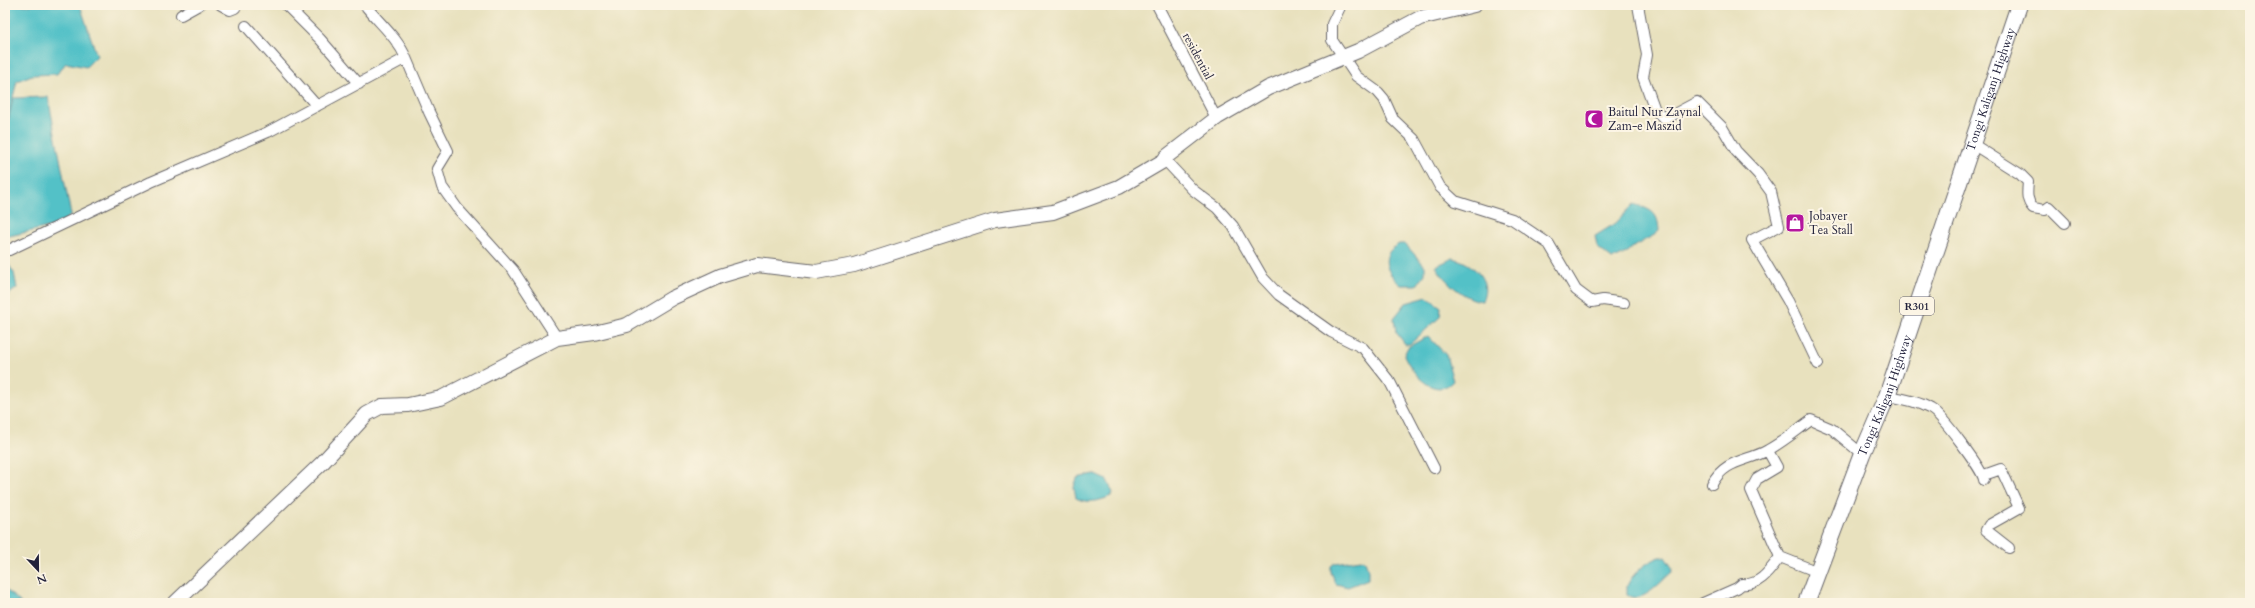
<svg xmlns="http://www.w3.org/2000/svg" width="2255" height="608" viewBox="0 0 2255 608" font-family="Cardo,serif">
<rect width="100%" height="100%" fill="#fcf5e5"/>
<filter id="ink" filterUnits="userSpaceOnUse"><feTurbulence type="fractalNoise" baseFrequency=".025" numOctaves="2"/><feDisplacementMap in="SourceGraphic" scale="8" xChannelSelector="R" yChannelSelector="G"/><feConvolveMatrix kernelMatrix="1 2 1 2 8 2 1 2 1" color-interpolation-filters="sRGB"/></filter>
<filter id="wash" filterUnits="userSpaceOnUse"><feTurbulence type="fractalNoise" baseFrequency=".012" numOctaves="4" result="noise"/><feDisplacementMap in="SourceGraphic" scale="16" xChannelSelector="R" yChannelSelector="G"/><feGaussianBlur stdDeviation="0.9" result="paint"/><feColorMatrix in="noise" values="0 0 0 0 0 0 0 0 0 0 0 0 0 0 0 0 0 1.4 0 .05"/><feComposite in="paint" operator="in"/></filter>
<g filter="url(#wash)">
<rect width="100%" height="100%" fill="#e8e1be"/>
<path fill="#53c1c7" stroke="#3a7281" d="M 5,5 L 80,5 L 97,56 L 86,67 L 66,63 L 57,74 L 32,75 L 17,81 L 5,130 Z
M 48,97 L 71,215 L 62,224 L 5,237 L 5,136 L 13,98 Z
M 1634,204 C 1651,210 1658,211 1659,231 C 1652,238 1647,238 1640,243 C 1629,248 1624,257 1612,259 L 1597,247 L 1595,236 L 1616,223 Z
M 1399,244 L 1405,244 L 1425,266 L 1425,274 L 1417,285 L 1401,285 C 1386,273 1378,255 1399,244 Z
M 1453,258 C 1473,263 1492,280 1482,301 C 1464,299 1445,282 1436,266 Z
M 5,259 L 14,273 L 17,288 L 7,296 L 5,296 Z
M 1427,297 L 1441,307 L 1440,317 L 1410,344 L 1405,344 L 1396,332 L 1394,318 L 1406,303 Z
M 1428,336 L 1446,355 L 1453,381 C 1434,401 1412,373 1404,355 L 1408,347 Z
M 1094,474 L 1107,480 L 1113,493 L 1111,496 C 1100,501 1087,504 1076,498 L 1074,487 L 1077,478 Z
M 1660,557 L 1665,557 L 1673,569 L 1672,572 C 1660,582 1643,605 1627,595 L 1627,586 C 1633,572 1647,562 1660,557 Z
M 1361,559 L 1365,561 L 1368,569 L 1368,579 L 1348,587 L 1336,584 L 1331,572 L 1331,566 L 1335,563 Z
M 5,589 L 21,603 L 5,603 Z"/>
</g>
<g filter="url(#ink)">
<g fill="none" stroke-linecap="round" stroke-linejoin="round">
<g stroke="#676569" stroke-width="12">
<path id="street" d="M 221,5 L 230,10 L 235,8 L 237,5
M 286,5 L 320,39 L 359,84
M 1157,5 L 1213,112 L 1218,117
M 1341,5 L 1332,24 L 1332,40 L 1356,76 L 1378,92 L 1384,99 L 1393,119 L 1414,139 L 1440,187 L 1455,201 L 1512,219 L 1549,244 L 1576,290 L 1592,302 L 1603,300 L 1624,303
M 1638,5 L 1647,55 L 1643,77 L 1655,110 L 1665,119 L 1697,102 L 1722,127 L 1736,151 L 1758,174 L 1771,192 L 1779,226 L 1752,240 L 1788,301 L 1818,364
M 181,15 L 199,5
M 246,26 L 317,106
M 406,58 L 429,112 L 448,151 L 437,169 L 442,187 L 457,208 L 513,270 L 557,338
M 1971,143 L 2020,174 L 2028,182 C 2027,193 2026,200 2033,208 L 2045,210 L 2049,207 L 2065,223
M 1165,160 L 1193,190 L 1217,208 L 1233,226 L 1263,278 L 1279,295 L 1331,332 L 1363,348 L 1390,382 L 1434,468
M 9,250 L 151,182 L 268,132 L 406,58 C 397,37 379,23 365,5
M 1887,396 C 1901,398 1919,402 1931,409 C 1941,414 1983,470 1984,480
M 1768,451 L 1777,467 L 1757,479 L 1751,490 L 1780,557 L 1818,572
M 1984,475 L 2001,469 L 2019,508 L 1989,525 L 1986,530 L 2009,548
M 1712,484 C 1725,459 1747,462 1768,450 C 1783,442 1797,430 1811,420 L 1832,429 L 1862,454
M 1703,603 L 1737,588 L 1742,584 C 1760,586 1770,570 1780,557"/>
</g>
<g stroke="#676569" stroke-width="16">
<path id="secondary" d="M 175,603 L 323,462 L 367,414 L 382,406 L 408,405 L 441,398 L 557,338 L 594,333 L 627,325 L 672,298 L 720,276 L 757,265 L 816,272 L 854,265 L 995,220 L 1053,212 L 1119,187 L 1165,160 L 1166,157 L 1218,117 L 1268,88 L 1358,51 L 1420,18 L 1474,5"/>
</g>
<g stroke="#676569" stroke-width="18">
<g id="primary">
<path id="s1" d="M 1806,603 L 1862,454 L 1887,396 L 2019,5"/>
</g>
</g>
<use href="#street" stroke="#fff" stroke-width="10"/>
<use href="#secondary" stroke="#fff" stroke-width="14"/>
<use href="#primary" stroke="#fff" stroke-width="16"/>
</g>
</g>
<defs>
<g id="mosque-square" transform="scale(1)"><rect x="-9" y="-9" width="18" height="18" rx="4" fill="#b5179e" stroke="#fcf5e5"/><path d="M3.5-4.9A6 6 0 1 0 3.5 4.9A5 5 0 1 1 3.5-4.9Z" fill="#fff"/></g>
<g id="shop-square" transform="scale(1)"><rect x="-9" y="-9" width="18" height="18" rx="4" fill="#b5179e" stroke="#fcf5e5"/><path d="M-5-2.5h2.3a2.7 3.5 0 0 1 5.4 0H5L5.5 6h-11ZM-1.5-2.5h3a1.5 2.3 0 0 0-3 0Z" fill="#fff"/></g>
</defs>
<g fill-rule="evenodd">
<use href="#mosque-square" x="1594" y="119"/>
<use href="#shop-square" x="1795" y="223"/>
</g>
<g text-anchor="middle" stroke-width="4" stroke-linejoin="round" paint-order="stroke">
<rect fill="#fcf5e5" stroke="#63616e" stroke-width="1" x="1900" y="297" width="34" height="18" rx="3"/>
<g font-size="11" font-weight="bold" fill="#22223b">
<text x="1917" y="310">R301</text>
</g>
<g font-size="12" fill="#22223b" stroke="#fcf5e5">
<text transform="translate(1198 56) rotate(62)" y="4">residential</text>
<text dy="4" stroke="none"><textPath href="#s1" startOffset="546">Tongi Kaliganj Highway</textPath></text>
<text dy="4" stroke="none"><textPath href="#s1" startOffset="222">Tongi Kaliganj Highway</textPath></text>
</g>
<g font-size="12" fill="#22223b" stroke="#fcf5e5" text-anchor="start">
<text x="1608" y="116">Baitul Nur Zaynal<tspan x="1608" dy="14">Zam-e Maszid</tspan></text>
<text x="1809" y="220">Jobayer<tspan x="1809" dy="14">Tea Stall</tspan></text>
</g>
</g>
<rect width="2255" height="608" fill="none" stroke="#fcf5e5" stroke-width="20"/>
<g transform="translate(38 570) rotate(158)" stroke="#fcf5e5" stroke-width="3" paint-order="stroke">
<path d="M0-3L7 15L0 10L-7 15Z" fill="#22223b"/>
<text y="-6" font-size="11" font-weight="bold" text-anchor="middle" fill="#22223b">N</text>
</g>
</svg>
